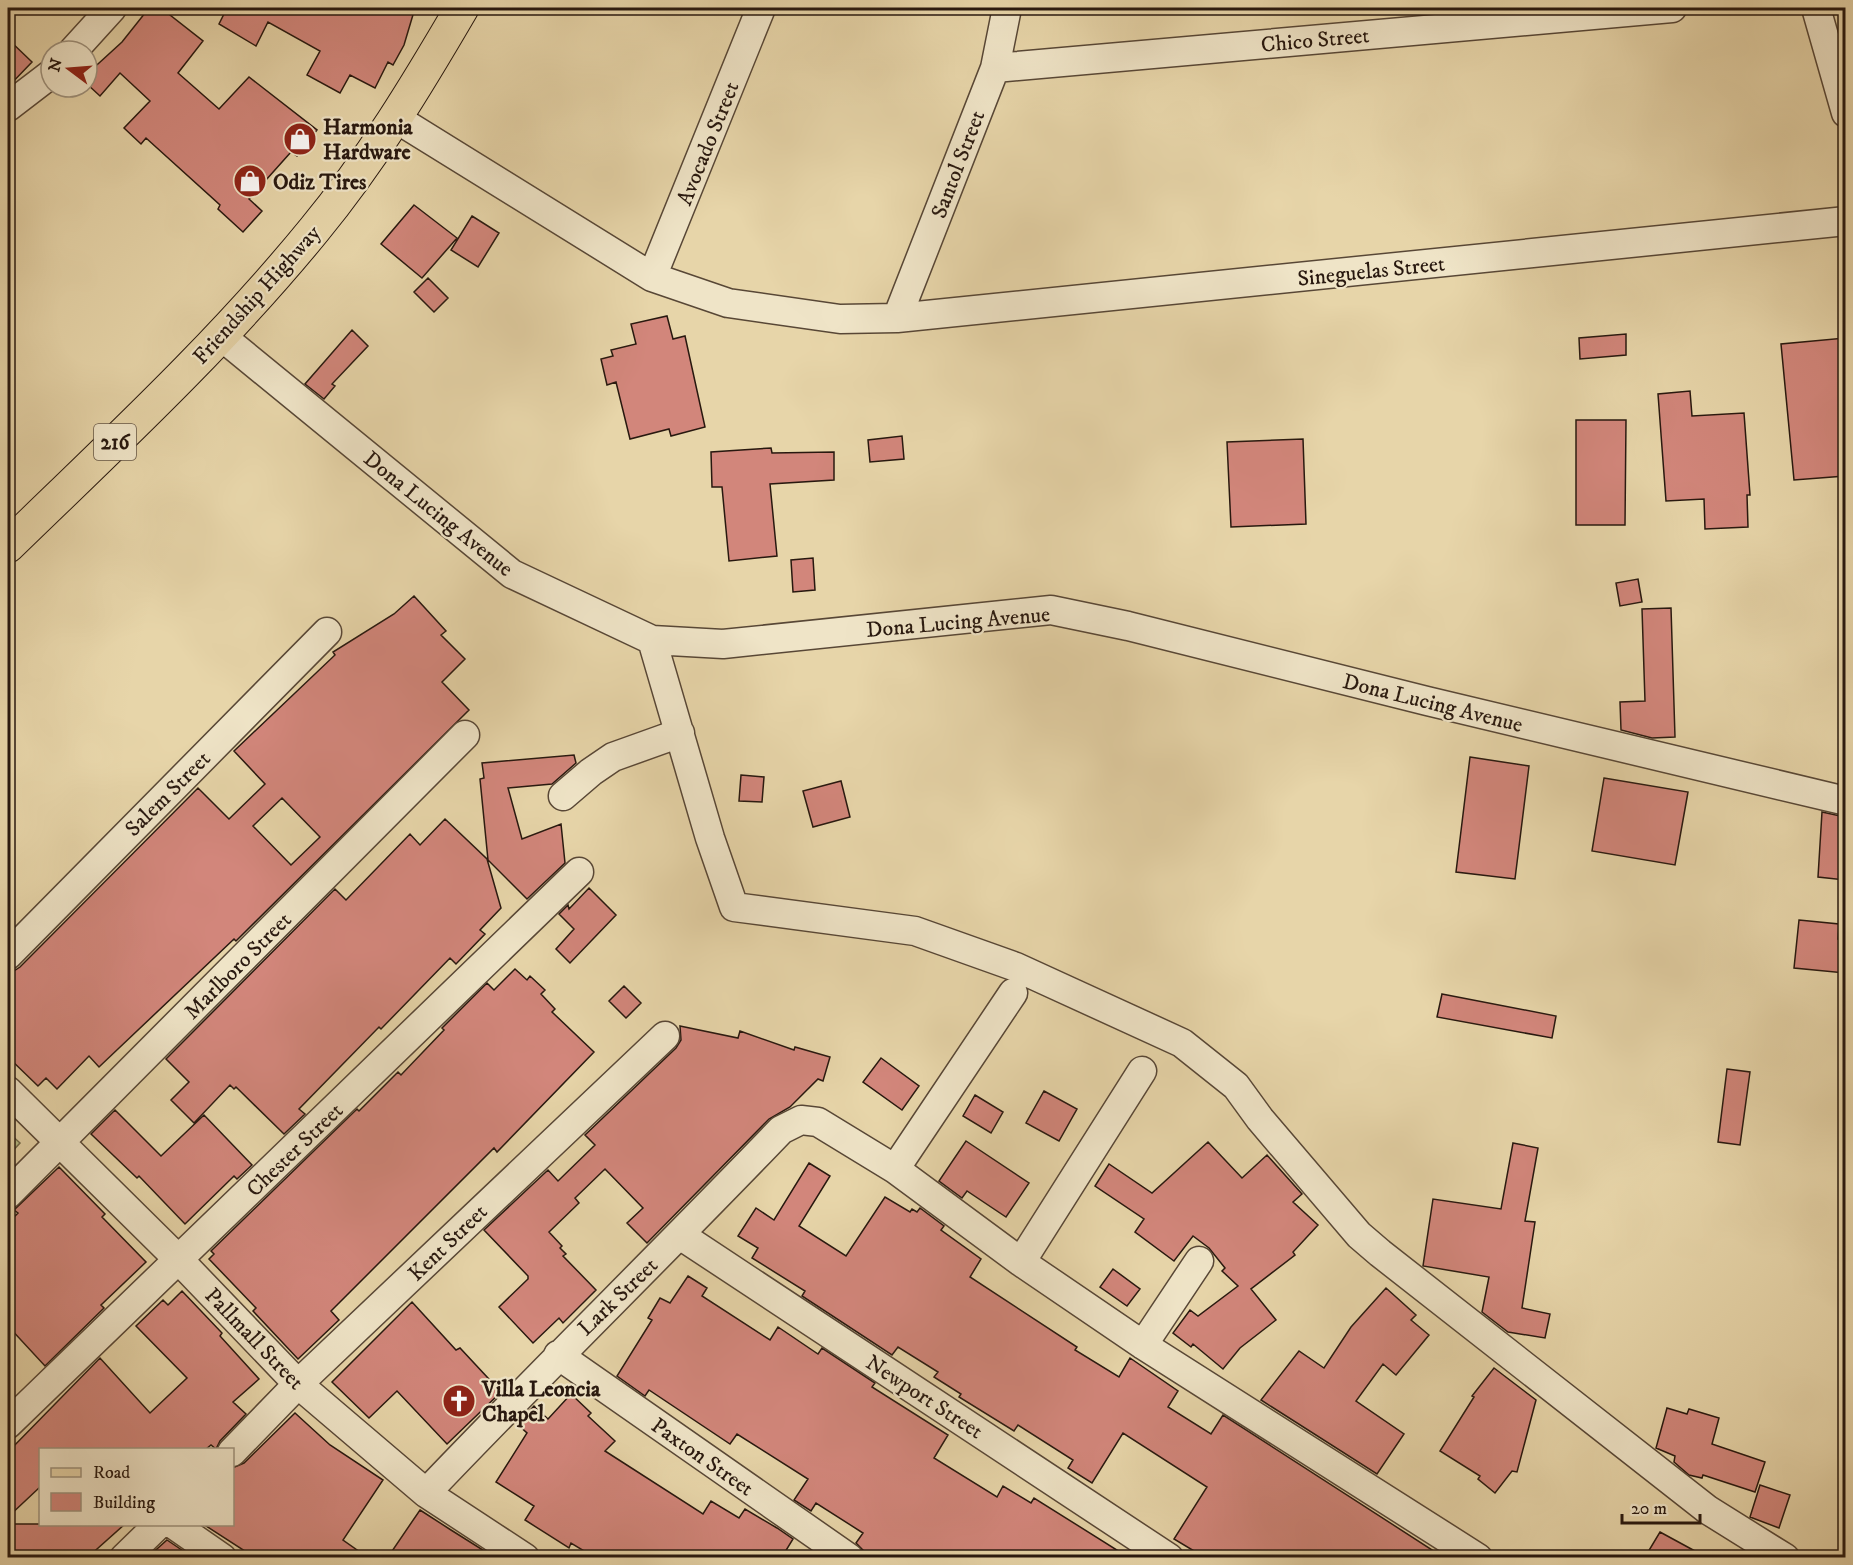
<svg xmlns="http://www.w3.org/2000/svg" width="1853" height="1565" viewBox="0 0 1853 1565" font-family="'IM FELL DW Pica',serif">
<rect width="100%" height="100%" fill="#e7d5a9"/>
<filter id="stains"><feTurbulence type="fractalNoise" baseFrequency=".00333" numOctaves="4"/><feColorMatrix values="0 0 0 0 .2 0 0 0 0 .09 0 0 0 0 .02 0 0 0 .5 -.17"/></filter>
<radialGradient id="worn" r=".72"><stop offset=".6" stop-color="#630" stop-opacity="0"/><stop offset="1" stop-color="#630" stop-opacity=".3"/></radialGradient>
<path fill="#b7bd87" stroke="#706a4b" stroke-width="1.5" d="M 8,1132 L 20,1143 L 8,1156 L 8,1131 Z"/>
<path fill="#d2867b" stroke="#28180f" stroke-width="1.5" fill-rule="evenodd" d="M 149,8 L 161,8 L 203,41 L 178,73 L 219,109 L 249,77 L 317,130 L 297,156 L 291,152 L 249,199 L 262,211 L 243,232 L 218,209 L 220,205 L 146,138 L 141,144 L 124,128 L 150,101 L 120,73 L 100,96 L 87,84 L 87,74 L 122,42 Z
M 227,8 L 415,8 L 404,45 L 393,65 L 388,62 L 375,88 L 350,75 L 340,93 L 307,75 L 320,51 L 268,22 L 256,46 L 219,24 Z
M 8,39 L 32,62 L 8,87 Z
M 414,205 L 457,238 L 422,278 L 381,244 Z
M 472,216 L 499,233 L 478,267 L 451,250 Z
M 428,278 L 448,298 L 434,312 L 414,292 Z
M 667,316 L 673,339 L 685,336 L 705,427 L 671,436 L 669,429 L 630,439 L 616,382 L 607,385 L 601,359 L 613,356 L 611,350 L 636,344 L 631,324 Z
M 352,330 L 368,346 L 332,384 L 335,386 L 324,399 L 305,384 Z
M 1626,334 L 1626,355 L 1580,359 L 1579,338 Z
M 1845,338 L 1845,476 L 1794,480 L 1781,344 Z
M 1690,391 L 1692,416 L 1744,413 L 1750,495 L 1747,495 L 1748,527 L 1705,529 L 1704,499 L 1666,501 L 1658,394 Z
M 1576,420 L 1626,420 L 1625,525 L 1576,525 Z
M 902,436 L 904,459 L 870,462 L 868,440 Z
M 1303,439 L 1306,524 L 1231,527 L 1227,442 Z
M 771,448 L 772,453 L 834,452 L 834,480 L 770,484 L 777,556 L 729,561 L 722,487 L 712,487 L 711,452 Z
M 813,558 L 815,590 L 793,592 L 791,560 Z
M 1638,579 L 1642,602 L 1620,606 L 1616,583 Z
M 414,596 L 446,631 L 441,635 L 465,659 L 442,682 L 469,710 L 236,941 L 234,939 L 99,1067 L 89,1056 L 57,1089 L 46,1078 L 38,1086 L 8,1057 L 8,975 L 20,967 L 198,788 L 229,819 L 265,784 L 234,751 L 335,655 L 333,652 L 394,614 ZM 282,798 L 320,837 L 291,865 L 253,826 Z
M 1671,608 L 1675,737 L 1652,738 L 1621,730 L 1620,702 L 1645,701 L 1642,609 Z
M 574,755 L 576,763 L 552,784 L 508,788 L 522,839 L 561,824 L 565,863 L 527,899 L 488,860 L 480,779 L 484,778 L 482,763 Z
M 1470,757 L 1529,766 L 1515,879 L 1456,872 Z
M 741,775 L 764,777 L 762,802 L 739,801 Z
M 1604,778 L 1688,792 L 1675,865 L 1592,851 Z
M 841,781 L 850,817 L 813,827 L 803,791 Z
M 1822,812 L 1845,817 L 1845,880 L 1818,877 Z
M 445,819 L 487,859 L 501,908 L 480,930 L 485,934 L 456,964 L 450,958 L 381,1029 L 379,1027 L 299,1109 L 305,1114 L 284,1134 L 236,1087 L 234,1089 L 230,1085 L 194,1123 L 171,1100 L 189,1082 L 166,1059 L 335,889 L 346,900 L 410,834 L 420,845 Z
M 589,888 L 616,915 L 570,963 L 556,949 L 574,929 L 559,914 L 568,905 L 569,909 Z
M 1799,920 L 1839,924 L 1838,939 L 1845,940 L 1845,973 L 1794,968 Z
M 515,969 L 527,980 L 530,976 L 545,990 L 541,994 L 555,1009 L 552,1012 L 594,1052 L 497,1152 L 494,1148 L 331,1311 L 339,1320 L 298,1359 L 253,1311 L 256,1308 L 209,1259 L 214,1254 L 211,1251 L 357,1109 L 359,1111 L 398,1072 L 401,1075 L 444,1030 L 442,1028 L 487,983 L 494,990 Z
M 624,986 L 641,1003 L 626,1018 L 609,1001 Z
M 1442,994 L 1556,1016 L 1552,1038 L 1437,1017 Z
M 680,1026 L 738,1038 L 740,1031 L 794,1050 L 795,1047 L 830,1057 L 823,1081 L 818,1079 L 790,1107 L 769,1119 L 647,1243 L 627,1223 L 643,1208 L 605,1169 L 575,1198 L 579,1203 L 549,1232 L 562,1246 L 560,1248 L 566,1254 L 563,1256 L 596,1290 L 563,1323 L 559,1318 L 533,1343 L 499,1307 L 528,1279 L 528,1276 L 484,1230 L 548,1170 L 558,1181 L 595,1145 L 585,1135 L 676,1048 L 681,1040 Z
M 881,1058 L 919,1086 L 902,1110 L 863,1082 Z
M 1727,1069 L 1750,1072 L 1740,1145 L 1718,1142 Z
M 1044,1091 L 1077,1109 L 1059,1141 L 1026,1123 Z
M 975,1095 L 1003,1112 L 991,1133 L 963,1116 Z
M 115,1110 L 161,1156 L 204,1115 L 252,1165 L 237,1179 L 234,1176 L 185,1224 L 139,1176 L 137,1178 L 91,1134 Z
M 966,1141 L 1029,1183 L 1006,1217 L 967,1191 L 962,1198 L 939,1181 Z
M 1208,1142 L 1242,1178 L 1267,1155 L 1302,1194 L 1293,1202 L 1318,1225 L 1293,1252 L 1295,1255 L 1251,1289 L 1276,1320 L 1240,1348 L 1223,1369 L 1193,1344 L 1191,1347 L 1173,1333 L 1190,1310 L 1198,1316 L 1238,1286 L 1222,1271 L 1225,1268 L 1209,1248 L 1193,1236 L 1174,1261 L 1135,1232 L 1144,1219 L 1095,1186 L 1109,1164 L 1152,1193 Z
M 1513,1143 L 1538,1148 L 1525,1221 L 1535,1222 L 1522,1308 L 1550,1314 L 1545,1338 L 1508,1332 L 1482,1312 L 1489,1277 L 1423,1266 L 1433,1199 L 1501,1209 Z
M 809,1163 L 830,1176 L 799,1226 L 846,1256 L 885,1197 L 910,1212 L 912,1209 L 917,1212 L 920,1208 L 944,1226 L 941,1230 L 981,1259 L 970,1277 L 1077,1347 L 1075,1350 L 1119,1377 L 1130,1358 L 1178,1391 L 1168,1407 L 1211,1434 L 1223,1415 L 1443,1557 L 1204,1557 L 1174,1539 L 1207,1487 L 1123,1433 L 1092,1483 L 1068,1468 L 1073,1460 L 1018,1425 L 1014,1431 L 959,1397 L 961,1394 L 934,1377 L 938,1372 L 898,1347 L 892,1355 L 802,1296 L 805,1291 L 752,1258 L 758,1248 L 738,1236 L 756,1208 L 774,1220 Z
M 59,1167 L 105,1214 L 102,1217 L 146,1262 L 101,1305 L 104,1308 L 45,1366 L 8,1326 L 8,1223 L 18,1213 L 14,1210 Z
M 1113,1269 L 1140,1289 L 1127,1306 L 1100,1287 Z
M 688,1276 L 707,1288 L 702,1296 L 770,1340 L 778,1327 L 818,1354 L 822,1348 L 875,1383 L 872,1387 L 948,1435 L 934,1458 L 997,1497 L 1003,1486 L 1031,1503 L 1034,1498 L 1128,1557 L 865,1557 L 864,1551 L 856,1543 L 863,1533 L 816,1503 L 811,1511 L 794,1500 L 808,1479 L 737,1434 L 730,1444 L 649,1390 L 645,1396 L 617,1376 L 652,1320 L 648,1318 L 660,1298 L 670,1303 Z
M 1386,1288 L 1416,1315 L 1411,1320 L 1429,1335 L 1396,1375 L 1383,1364 L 1356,1401 L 1404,1434 L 1377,1474 L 1261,1400 L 1299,1351 L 1324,1368 L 1351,1327 Z
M 182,1291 L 222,1333 L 220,1336 L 259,1379 L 233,1402 L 246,1414 L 220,1441 L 216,1449 L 211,1445 L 206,1449 L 40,1449 L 40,1487 L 8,1517 L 8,1452 L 100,1358 L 150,1413 L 187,1378 L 136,1326 L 163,1300 L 168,1305 Z
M 412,1302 L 456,1350 L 460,1348 L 501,1392 L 447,1444 L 397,1391 L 369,1418 L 332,1382 Z
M 1494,1368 L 1536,1400 L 1517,1472 L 1512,1471 L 1495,1493 L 1478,1479 L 1480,1476 L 1440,1451 L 1474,1397 L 1472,1396 Z
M 571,1394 L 591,1413 L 588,1416 L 615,1441 L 605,1451 L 703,1514 L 711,1501 L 739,1518 L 745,1509 L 777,1528 L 793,1539 L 782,1557 L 594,1557 L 571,1543 L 569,1548 L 525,1520 L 534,1506 L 496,1482 L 527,1433 L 517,1424 L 534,1406 L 548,1419 Z
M 1667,1408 L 1687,1414 L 1689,1409 L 1719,1418 L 1712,1444 L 1765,1462 L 1755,1492 L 1703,1475 L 1702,1478 L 1689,1475 L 1674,1462 L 1675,1456 L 1656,1448 Z
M 295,1413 L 330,1445 L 383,1480 L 343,1540 L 367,1557 L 254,1557 L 203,1524 L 232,1524 L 232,1468 L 244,1463 Z
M 1760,1485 L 1790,1495 L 1779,1528 L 1750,1517 Z
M 420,1510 L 451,1530 L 494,1557 L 388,1557 Z
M 8,1524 L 125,1524 L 88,1557 L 8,1557 Z
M 1660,1532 L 1706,1557 L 1645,1557 Z
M 167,1540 L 192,1557 L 148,1557 Z"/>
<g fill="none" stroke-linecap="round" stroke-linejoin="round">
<g stroke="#584736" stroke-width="31">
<path id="minor" d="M 1816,8 L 1846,113
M 73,51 L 112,8
M 995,68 L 1672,8
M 8,107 L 51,74
M 397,119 L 652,277 L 728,303 L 840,319 L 897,318 L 1846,221
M 652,277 L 761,8
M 897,318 L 995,68 L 1007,8
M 221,336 L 512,574 L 652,640 L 723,644 L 1051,610 L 1128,626 L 1427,701 L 1846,801
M 652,640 L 710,838 L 734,907 L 915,931 L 1016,967 L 1182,1043 L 1236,1086 L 1260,1119 L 1359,1235 L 1380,1253 L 1708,1510 L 1785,1558
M 563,796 L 591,772 L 613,757 L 680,733
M 8,955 L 327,632
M 8,1091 L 179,1260 L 298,1384 L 426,1493 L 525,1558
M 895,1169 L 1013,993
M 8,1194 L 465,735
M 680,1235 L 1169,1558
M 1021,1262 L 1142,1071
M 1143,1345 L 1199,1261
M 558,1355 L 849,1558
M 8,1424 L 579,872
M 232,1452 L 298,1384 L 665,1036
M 426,1493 C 543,1370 664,1252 781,1130 L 801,1120 L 818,1122 L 895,1169 L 1021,1262 L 1143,1345 L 1478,1558
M 173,1524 L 222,1558
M 124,1558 L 159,1524"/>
</g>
<g stroke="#28180f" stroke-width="35">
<path id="primary" d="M 8,546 C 113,444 221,344 314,230 C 371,161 417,85 462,8"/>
</g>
<use href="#minor" stroke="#efe4c7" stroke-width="28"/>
<use href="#primary" stroke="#e7d5a9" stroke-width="33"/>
</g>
<defs>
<g id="shop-disc" transform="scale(1.725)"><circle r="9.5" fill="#8f2418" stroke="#efe4c7"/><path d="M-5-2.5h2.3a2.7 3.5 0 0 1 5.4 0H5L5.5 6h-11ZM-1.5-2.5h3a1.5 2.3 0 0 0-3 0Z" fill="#fff"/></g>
<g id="church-disc" transform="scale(1.725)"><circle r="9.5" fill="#8f2418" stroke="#efe4c7"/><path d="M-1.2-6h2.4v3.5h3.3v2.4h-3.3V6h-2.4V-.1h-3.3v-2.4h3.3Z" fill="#fff"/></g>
</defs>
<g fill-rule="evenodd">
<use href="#shop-disc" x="300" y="139"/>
<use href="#shop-disc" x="250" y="181"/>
<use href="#church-disc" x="459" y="1401"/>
</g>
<g text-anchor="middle" stroke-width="4.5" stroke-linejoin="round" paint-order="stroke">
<rect fill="#efe4c7" stroke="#645546" stroke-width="1.5" x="94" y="424" width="42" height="36" rx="4.5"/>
<g font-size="21" font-weight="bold" fill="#28180f">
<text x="115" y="449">216</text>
</g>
<g font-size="22" fill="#28180f" stroke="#efe4c7">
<text transform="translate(1315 39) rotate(-5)" y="8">Chico Street</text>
<text transform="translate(707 143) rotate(-68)" y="8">Avocado Street</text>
<text transform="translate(957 164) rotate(-69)" y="8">Santol Street</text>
<text transform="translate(1371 270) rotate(-6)" y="8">Sineguelas Street</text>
<text transform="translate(256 294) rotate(-48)" y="8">Friendship Highway</text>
<text transform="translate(439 513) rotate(39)" y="8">Dona Lucing Avenue</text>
<text transform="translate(958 621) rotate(-5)" y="8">Dona Lucing Avenue</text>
<text transform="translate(1433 702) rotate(14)" y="8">Dona Lucing Avenue</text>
<text transform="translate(167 793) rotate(-45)" y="8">Salem Street</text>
<text transform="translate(237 965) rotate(-45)" y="8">Marlboro Street</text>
<text transform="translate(294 1149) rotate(-44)" y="8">Chester Street</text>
<text transform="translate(447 1242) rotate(-44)" y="8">Kent Street</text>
<text transform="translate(617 1296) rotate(-44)" y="8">Lark Street</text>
<text transform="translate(255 1338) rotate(46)" y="8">Pallmall Street</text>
<text transform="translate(925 1396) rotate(33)" y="8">Newport Street</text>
<text transform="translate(703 1456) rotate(35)" y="8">Paxton Street</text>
</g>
<g font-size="22" font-weight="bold" fill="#28180f" stroke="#efe4c7" text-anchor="start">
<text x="323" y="134">Harmonia<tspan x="323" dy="25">Hardware</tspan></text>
<text x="273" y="189">Odiz Tires</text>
<text x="482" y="1396">Villa Leoncia<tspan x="482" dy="25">Chapel</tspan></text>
</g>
</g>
<rect width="1853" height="1565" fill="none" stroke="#e7d5a9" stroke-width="30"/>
<rect x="9" y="9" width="1835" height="1547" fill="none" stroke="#28180f" stroke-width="3"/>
<rect x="15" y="15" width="1823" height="1535" fill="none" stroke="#28180f" stroke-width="1.5"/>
<rect x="39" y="1448" width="195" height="78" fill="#efe4c7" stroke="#9f927d" stroke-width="1.5"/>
<rect x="51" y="1468" width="30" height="9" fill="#e7d5a9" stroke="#9f927d" stroke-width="1.5"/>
<text x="93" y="1478" font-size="18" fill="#28180f">Road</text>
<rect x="51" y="1493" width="30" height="18" fill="#d2867b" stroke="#9f927d" stroke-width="1.5"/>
<text x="93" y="1508" font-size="18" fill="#28180f">Building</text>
<g transform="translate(69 69) rotate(286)"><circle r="28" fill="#efe4c7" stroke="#9f927d" stroke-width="1.5"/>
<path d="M0-4.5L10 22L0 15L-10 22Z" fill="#8f2418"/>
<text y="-9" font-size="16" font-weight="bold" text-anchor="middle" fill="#28180f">N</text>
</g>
<path d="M1622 1514v9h78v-9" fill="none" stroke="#28180f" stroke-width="3"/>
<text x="1631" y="1514" font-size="18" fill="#28180f" stroke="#efe4c7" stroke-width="4.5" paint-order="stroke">20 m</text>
<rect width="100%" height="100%" filter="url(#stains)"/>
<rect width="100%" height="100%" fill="url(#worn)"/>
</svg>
